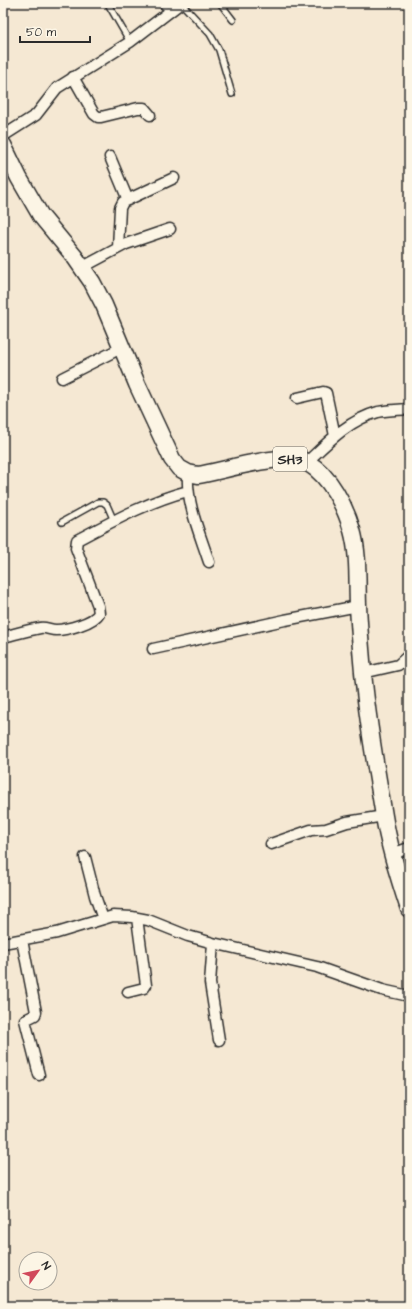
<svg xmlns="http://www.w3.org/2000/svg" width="412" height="1309" viewBox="0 0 412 1309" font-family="'Architects Daughter',sans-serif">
<rect width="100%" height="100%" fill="#f5e8d3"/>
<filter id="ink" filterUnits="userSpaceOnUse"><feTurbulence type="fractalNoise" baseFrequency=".025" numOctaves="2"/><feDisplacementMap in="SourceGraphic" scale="8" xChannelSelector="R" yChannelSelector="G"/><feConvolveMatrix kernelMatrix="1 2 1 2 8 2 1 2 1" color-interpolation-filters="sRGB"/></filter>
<g filter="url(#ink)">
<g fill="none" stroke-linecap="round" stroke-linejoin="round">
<g stroke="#2b2b2b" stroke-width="8">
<path id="service" d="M 160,3 L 170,12
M 181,3 L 210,34 L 219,50 L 232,94
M 220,3 L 233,20
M 108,4 L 130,42
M 62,522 L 98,502 L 103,502 L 107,505 L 114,521"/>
</g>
<g stroke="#2b2b2b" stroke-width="13">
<path id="minor" d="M 73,77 L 94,114 L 98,117 L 101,117 L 138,108 L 144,108 L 150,115
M 3,136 L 36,115 L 57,88 L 130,42 L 181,3
M 110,157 L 128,200
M 118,248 L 120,208 L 123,202 L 174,178
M 83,267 L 126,244 L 170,229
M 62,378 L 121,348
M 297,398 L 323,392 L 326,393 L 335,436
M 307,462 C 328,442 349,420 378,412 C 388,410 399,410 409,409
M 188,473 C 186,503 200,534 209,562
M 3,637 C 15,634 28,630 40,628 C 46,627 50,630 56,630 C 66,630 94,623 99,613 L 98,606 L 76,548 L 77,540 C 113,521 149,501 188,491
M 153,649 L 285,620 L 358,606
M 363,673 L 398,665 L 409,655
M 271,844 L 311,830 L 326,829 L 347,822 L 384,816
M 392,854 L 409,848
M 85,857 L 95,896 L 103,919
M 22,940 L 36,1012 L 35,1015 L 25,1020 L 39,1075
M 3,943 L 57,933 L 113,916 L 132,917 L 148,920 L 188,936 L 213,943 L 317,967 L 382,990 L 409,996
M 213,943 L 210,983 L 219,1040
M 128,992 L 144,988 L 146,985 L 137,918"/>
</g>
<g stroke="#2b2b2b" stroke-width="19">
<path id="primary" d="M 3,145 L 19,178 L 41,216 L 74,256 L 92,282 L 104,305 L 137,384 L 172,459 L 179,468 L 188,473 L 198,475 C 224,471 286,450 308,463 C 330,476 345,506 352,530 C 359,555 357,580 358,605 C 359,627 361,650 363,672 C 366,708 372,744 378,780 C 380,792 382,804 384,816 C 389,848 399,879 409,909"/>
</g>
<use href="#service" stroke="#fcf5e5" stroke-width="5"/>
<use href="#minor" stroke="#fcf5e5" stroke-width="10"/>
<use href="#primary" stroke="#fcf5e5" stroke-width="16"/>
</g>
</g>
<g text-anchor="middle" stroke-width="3" stroke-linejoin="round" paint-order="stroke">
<rect fill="#fcf5e5" stroke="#6a6863" stroke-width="1" x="273" y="447" width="34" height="24" rx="3"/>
<g font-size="14" font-weight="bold" fill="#2b2b2b">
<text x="290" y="464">SH3</text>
</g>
</g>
<rect width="412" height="1309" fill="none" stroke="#fcf5e5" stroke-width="16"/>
<rect x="8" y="8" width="396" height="1293" fill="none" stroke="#2b2b2b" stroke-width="1.5" filter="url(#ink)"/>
<g transform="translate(38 1271) rotate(57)"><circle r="19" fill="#fcf5e5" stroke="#a8a49b"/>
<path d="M0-3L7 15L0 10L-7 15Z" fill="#d1495b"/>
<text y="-6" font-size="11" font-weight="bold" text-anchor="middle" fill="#2b2b2b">N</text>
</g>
<path d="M20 36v6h70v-6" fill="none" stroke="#2b2b2b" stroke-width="2"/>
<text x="26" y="36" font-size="12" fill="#2b2b2b" stroke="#fcf5e5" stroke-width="3" paint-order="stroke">50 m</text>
</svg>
